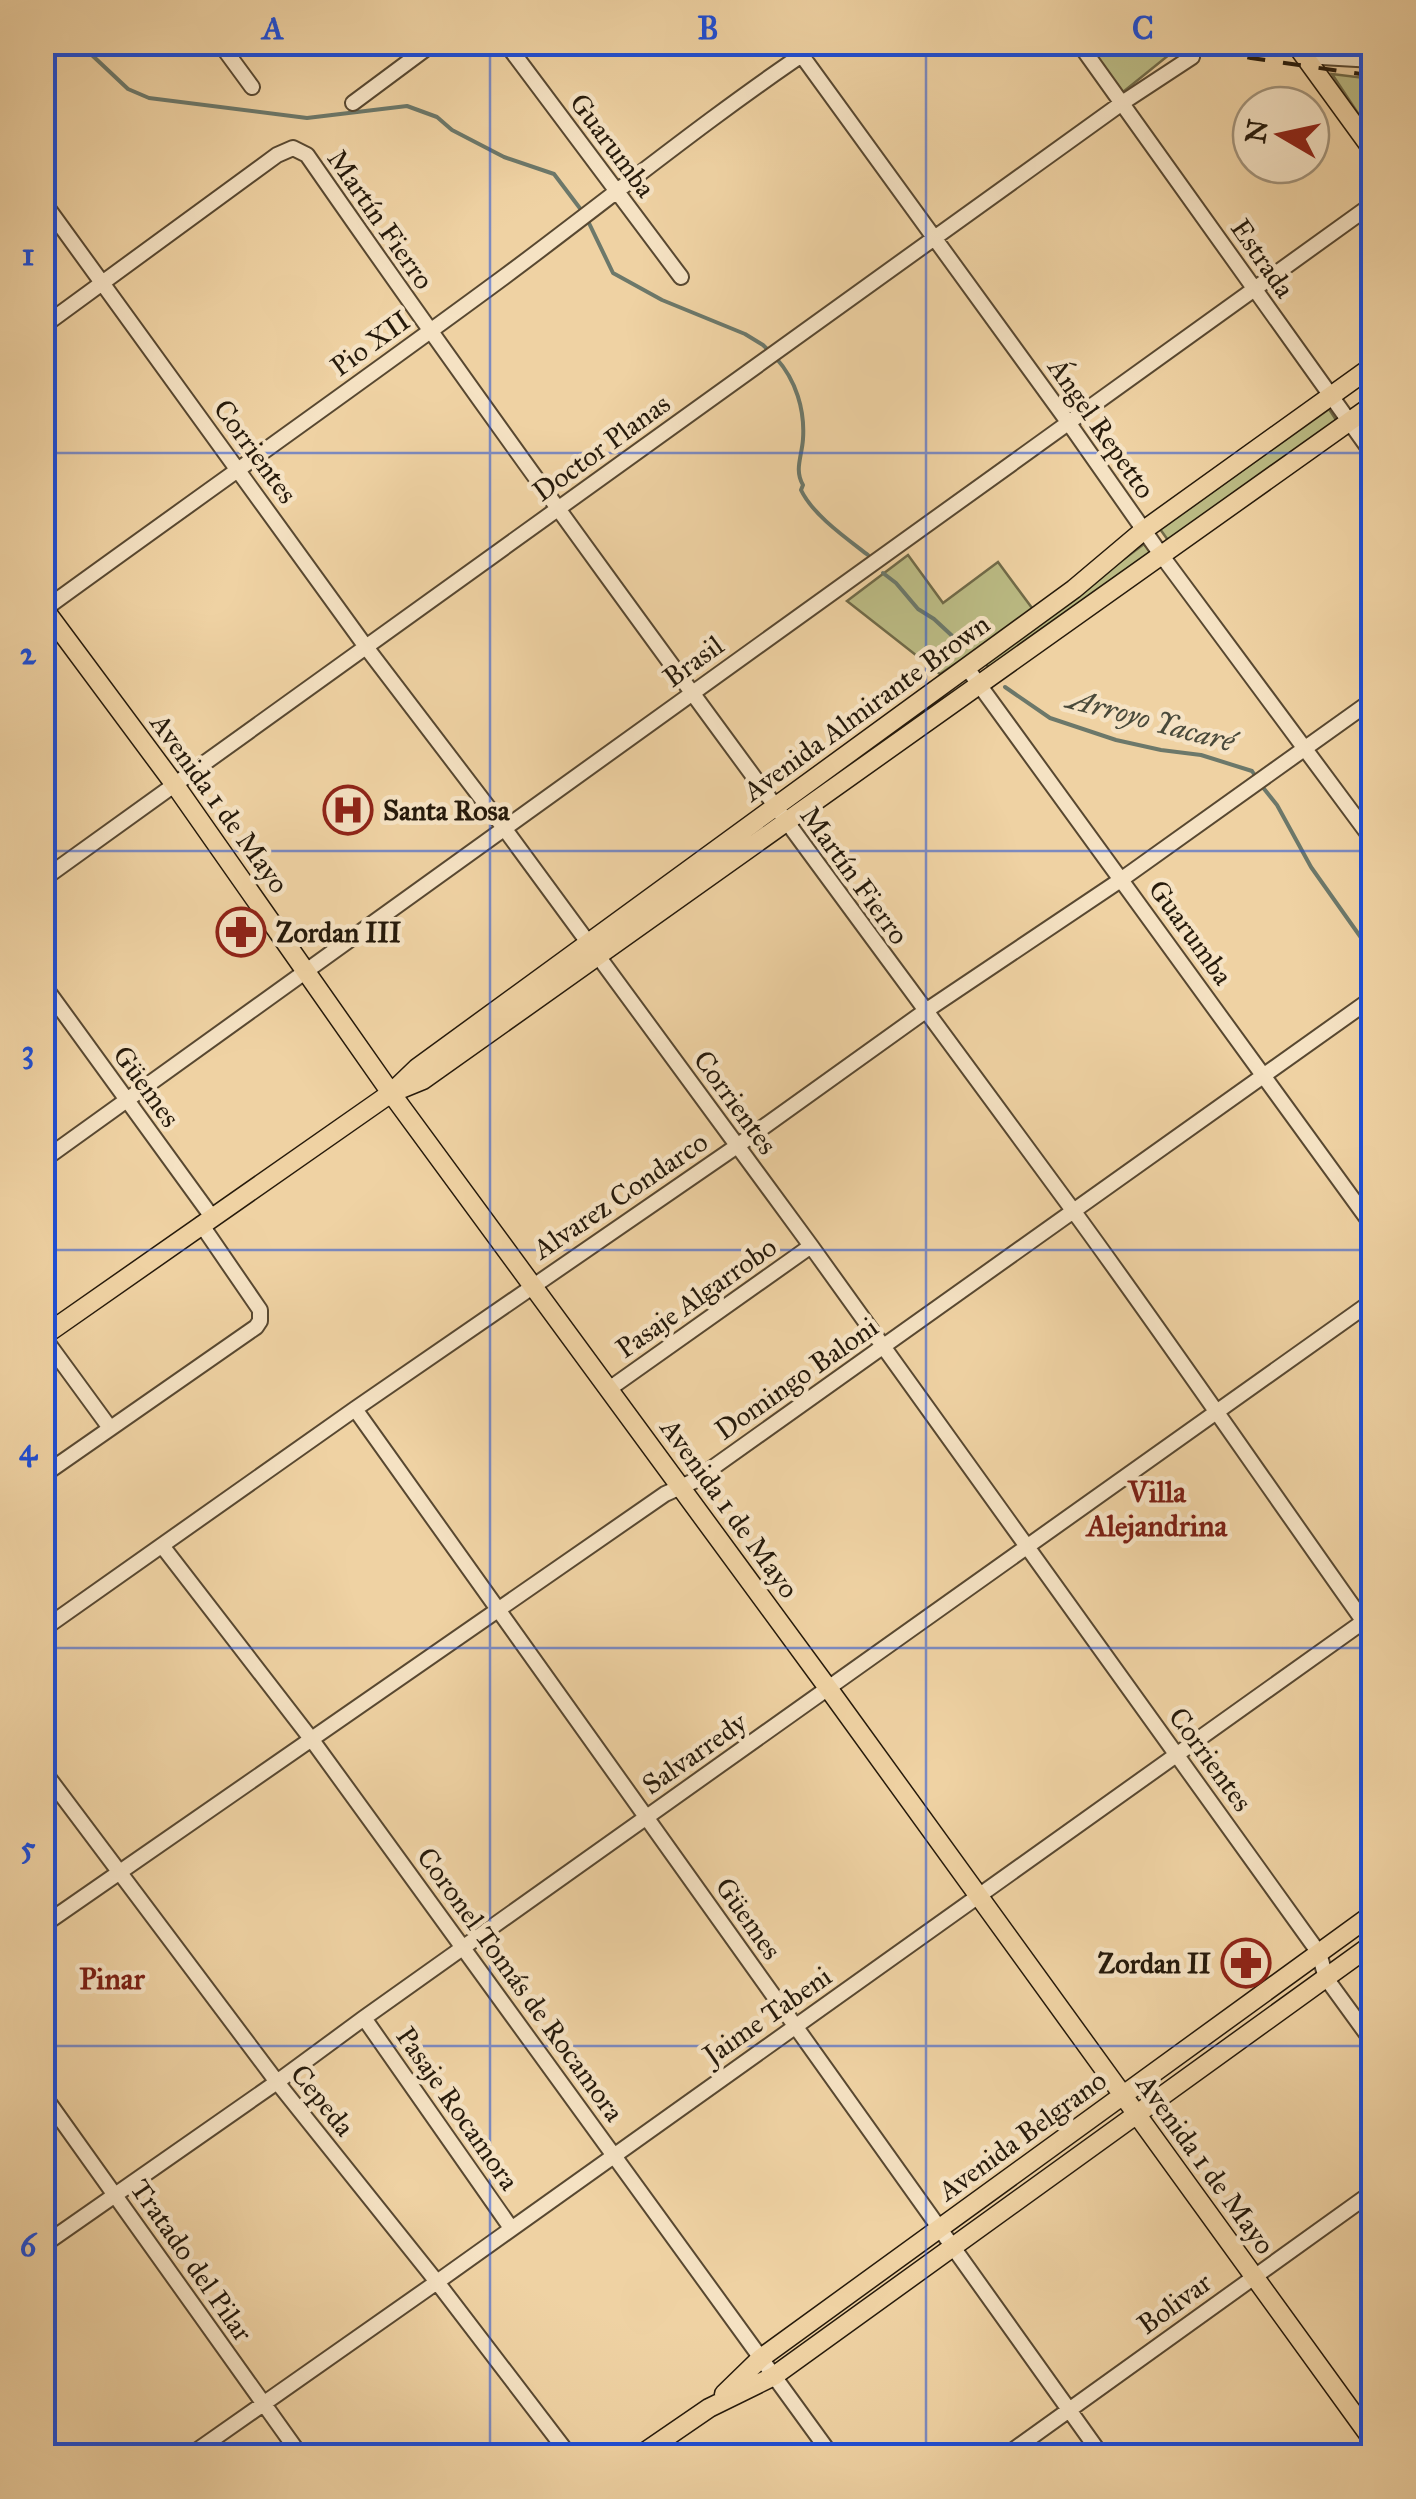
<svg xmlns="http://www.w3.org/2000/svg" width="1416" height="2499" viewBox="0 0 1416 2499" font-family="'IM FELL Great Primer',serif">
<rect width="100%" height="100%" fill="#efd2a3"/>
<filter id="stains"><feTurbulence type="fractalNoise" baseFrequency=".002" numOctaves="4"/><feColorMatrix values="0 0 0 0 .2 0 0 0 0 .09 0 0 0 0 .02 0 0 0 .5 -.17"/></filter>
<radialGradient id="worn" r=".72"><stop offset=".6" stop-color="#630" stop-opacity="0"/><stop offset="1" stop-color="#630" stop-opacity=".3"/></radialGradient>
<path fill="#bbbb84" stroke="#706a48" stroke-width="2.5" d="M 1083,43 L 1137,43 L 1175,50 L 1123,92 Z
M 1332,74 L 1373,79 L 1373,136 Z
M 1329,409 L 1338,423 L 1170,543 L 1160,529 Z
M 1144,544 L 1153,555 L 990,669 L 985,663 Z
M 908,555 L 943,603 L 998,562 L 1035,612 L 940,674 L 847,601 Z"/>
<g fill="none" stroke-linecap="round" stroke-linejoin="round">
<path stroke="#6c786a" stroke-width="4" d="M 78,42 L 128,89 L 149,98 L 307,118 L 407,106 L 437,117 L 452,130 L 504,157 L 554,174 L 582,211
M 587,219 L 613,273 L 662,300 L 745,334 L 763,345 L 769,351
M 776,358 C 796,380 805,410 803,439 C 802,456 794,470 803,485 L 801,490 C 813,515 846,538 868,555
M 883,573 L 896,583 L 918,609 L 934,619 L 962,645
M 1005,687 L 1050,718 L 1116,740 L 1161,750 L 1201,755 L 1252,771 L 1256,777
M 1261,785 L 1277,805 L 1311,867 L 1374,956"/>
<g stroke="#584831" stroke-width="18">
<path id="minor" d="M 219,42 L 252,87
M 505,42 L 681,277
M 792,42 L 1068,422 L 1162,556 L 1374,842
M 1075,42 L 1083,49 L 1374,456
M 42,52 L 55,42
M 1304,56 L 1374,60
M 353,103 L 435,42
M 42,200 L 366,647 L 504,828 L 811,1246 L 1319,1953 L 1326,1978 L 1374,2044
M 42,327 L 277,155 L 293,148 L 307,155 C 555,512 815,859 1072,1209 C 1175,1350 1273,1494 1374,1636
M 42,611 C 196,499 351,390 504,277 C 609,199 711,115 821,42
M 967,668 L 1374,1228
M 42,880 L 1122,103 L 1192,57
M 42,983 L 212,1217
M 42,1161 L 1374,203
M 42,1335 L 110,1428
M 609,1389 L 811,1246
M 355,1409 L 1102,2456
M 42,1476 L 256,1327 L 260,1321 L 260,1310 L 201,1224
M 163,1547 L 312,1740 L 832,2456
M 42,1630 L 355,1409 L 737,1146 L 924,1012 L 1122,879 L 1374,699
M 42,1769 L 277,2082 L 437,2282 L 570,2456
M 42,1926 L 665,1494 L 694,1481 L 1374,997
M 364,2018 L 511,2228
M 42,2093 L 301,2456
M 42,2246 L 277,2082 L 364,2018 L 1374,1300
M 189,2456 L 437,2282 L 1374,1614
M 1005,2456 L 1374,2191
M 1358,2456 L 1374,2445"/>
</g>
<g stroke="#261a0b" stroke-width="21">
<path id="major" d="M 1294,42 L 1374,152
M 1360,42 L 1374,62
M 42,606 L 175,785 L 391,1093 L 828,1688 L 1374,2442
M 401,1089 L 423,1080 L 1374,404
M 42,1337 L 391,1093 L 417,1068 L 1074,589 L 1144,530 L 1374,365
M 724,2394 L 761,2358 L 1374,1913
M 639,2456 L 709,2408 L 774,2376 L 1374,1943"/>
</g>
<use href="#minor" stroke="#f5e2c3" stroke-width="14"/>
<use href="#major" stroke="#efd2a3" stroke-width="18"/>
<path stroke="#261a0b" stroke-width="4" stroke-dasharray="18 18" stroke-linecap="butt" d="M 1177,42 L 1251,58 L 1374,76"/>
</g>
<path fill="none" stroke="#1d4ed8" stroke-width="2.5" stroke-opacity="0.55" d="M 490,42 L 490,2456M 926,42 L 926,2456M 42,453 L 1374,453M 42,851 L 1374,851M 42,1250 L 1374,1250M 42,1648 L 1374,1648M 42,2046 L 1374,2046"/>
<defs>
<g id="hospital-ring" transform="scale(2.5)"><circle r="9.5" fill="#f5e2c3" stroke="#8f2418" stroke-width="1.5"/><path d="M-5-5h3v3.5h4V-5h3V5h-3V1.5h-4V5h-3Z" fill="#8f2418"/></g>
<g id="pharmacy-ring" transform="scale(2.5)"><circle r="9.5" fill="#f5e2c3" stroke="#8f2418" stroke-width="1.5"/><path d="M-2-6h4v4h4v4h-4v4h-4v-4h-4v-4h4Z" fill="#8f2418"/></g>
</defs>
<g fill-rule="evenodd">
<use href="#hospital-ring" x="348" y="810"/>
<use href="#pharmacy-ring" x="241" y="932"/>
<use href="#pharmacy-ring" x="1246" y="1963"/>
</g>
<g text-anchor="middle" stroke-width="9" stroke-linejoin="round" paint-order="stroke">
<g font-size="28" fill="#261a0b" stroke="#f5e2c3">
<text transform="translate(613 145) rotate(53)" y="10">Guarumba</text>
<text transform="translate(381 219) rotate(55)" y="10">Martín Fierro</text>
<text transform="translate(1263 258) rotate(55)" y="10">Estrada</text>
<text transform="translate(370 343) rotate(-36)" y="10">Pio XII</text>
<text transform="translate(1102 428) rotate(55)" y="10">Ángel Repetto</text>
<text transform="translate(601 447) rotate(-36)" y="10">Doctor Planas</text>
<text transform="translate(256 451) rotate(54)" y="10">Corrientes</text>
<text transform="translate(693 661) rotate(-36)" y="10">Brasil</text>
<text transform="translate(866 707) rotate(-36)" y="10">Avenida Almirante Brown</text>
<text transform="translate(220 803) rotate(54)" y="10">Avenida 1 de Mayo</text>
<text transform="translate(855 875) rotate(54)" y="10">Martín Fierro</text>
<text transform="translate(1191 932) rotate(54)" y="10">Guarumba</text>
<text transform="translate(147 1086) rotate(54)" y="10">Güemes</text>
<text transform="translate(736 1102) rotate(54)" y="10">Corrientes</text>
<text transform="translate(620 1195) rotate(-34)" y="10">Alvarez Condarco</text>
<text transform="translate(696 1297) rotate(-35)" y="10">Pasaje Algarrobo</text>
<text transform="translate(796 1378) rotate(-35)" y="10">Domingo Baloni</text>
<text transform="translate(730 1508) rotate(54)" y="10">Avenida 1 de Mayo</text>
<text transform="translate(694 1753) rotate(-35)" y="10">Salvarredy</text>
<text transform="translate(1211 1759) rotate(54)" y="10">Corrientes</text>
<text transform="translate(749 1918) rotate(55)" y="10">Güemes</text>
<text transform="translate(521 1984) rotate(54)" y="10">Coronel Tomás de Rocamora</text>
<text transform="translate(767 2015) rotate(-35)" y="10">Jaime Tabeni</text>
<text transform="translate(323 2100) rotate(51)" y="10">Cepeda</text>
<text transform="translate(458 2108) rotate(55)" y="10">Pasaje Rocamora</text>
<text transform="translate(1022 2135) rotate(-36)" y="10">Avenida Belgrano</text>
<text transform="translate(1206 2164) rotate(54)" y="10">Avenida 1 de Mayo</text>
<text transform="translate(192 2260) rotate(55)" y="10">Tratado del Pilar</text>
<text transform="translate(1174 2303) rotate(-36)" y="10">Bolivar</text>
</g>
<g font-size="28" font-weight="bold" fill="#261a0b" stroke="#f5e2c3" text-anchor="start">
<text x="383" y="820">Santa Rosa</text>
<text x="276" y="942">Zordan III</text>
<text x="1211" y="1973" text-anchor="end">Zordan II</text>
</g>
<g font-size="30" font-style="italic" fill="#49493a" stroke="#f5e2c3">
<text transform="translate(1151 720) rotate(15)" y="10">Arroyo Yacaré</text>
</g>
<g font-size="30" font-weight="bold" fill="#7a1f14" stroke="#f5e2c3">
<text x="1157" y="1502">Villa<tspan x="1157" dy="34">Alejandrina</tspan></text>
<text x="112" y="1989">Pinar</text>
</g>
</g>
<rect width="1416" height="2499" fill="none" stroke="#efd2a3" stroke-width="110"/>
<g transform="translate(1281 135) rotate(279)"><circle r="48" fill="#f5e2c3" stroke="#a29279" stroke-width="2.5"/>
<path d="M0-8L18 38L0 25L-18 38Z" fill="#8f2418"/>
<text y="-15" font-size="28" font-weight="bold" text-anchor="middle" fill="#261a0b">N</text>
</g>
<rect x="55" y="55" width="1306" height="2389" fill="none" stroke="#1d4ed8" stroke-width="4"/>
<g font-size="32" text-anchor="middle" font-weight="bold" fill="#1d4ed8">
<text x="273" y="39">A</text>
<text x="708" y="39">B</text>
<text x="1143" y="39">C</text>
<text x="28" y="265">1</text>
<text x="28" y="664">2</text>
<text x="28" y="1062">3</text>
<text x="28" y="1460">4</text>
<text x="28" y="1858">5</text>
<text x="28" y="2256">6</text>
</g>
<rect width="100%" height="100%" filter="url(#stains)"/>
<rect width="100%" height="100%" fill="url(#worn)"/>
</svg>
